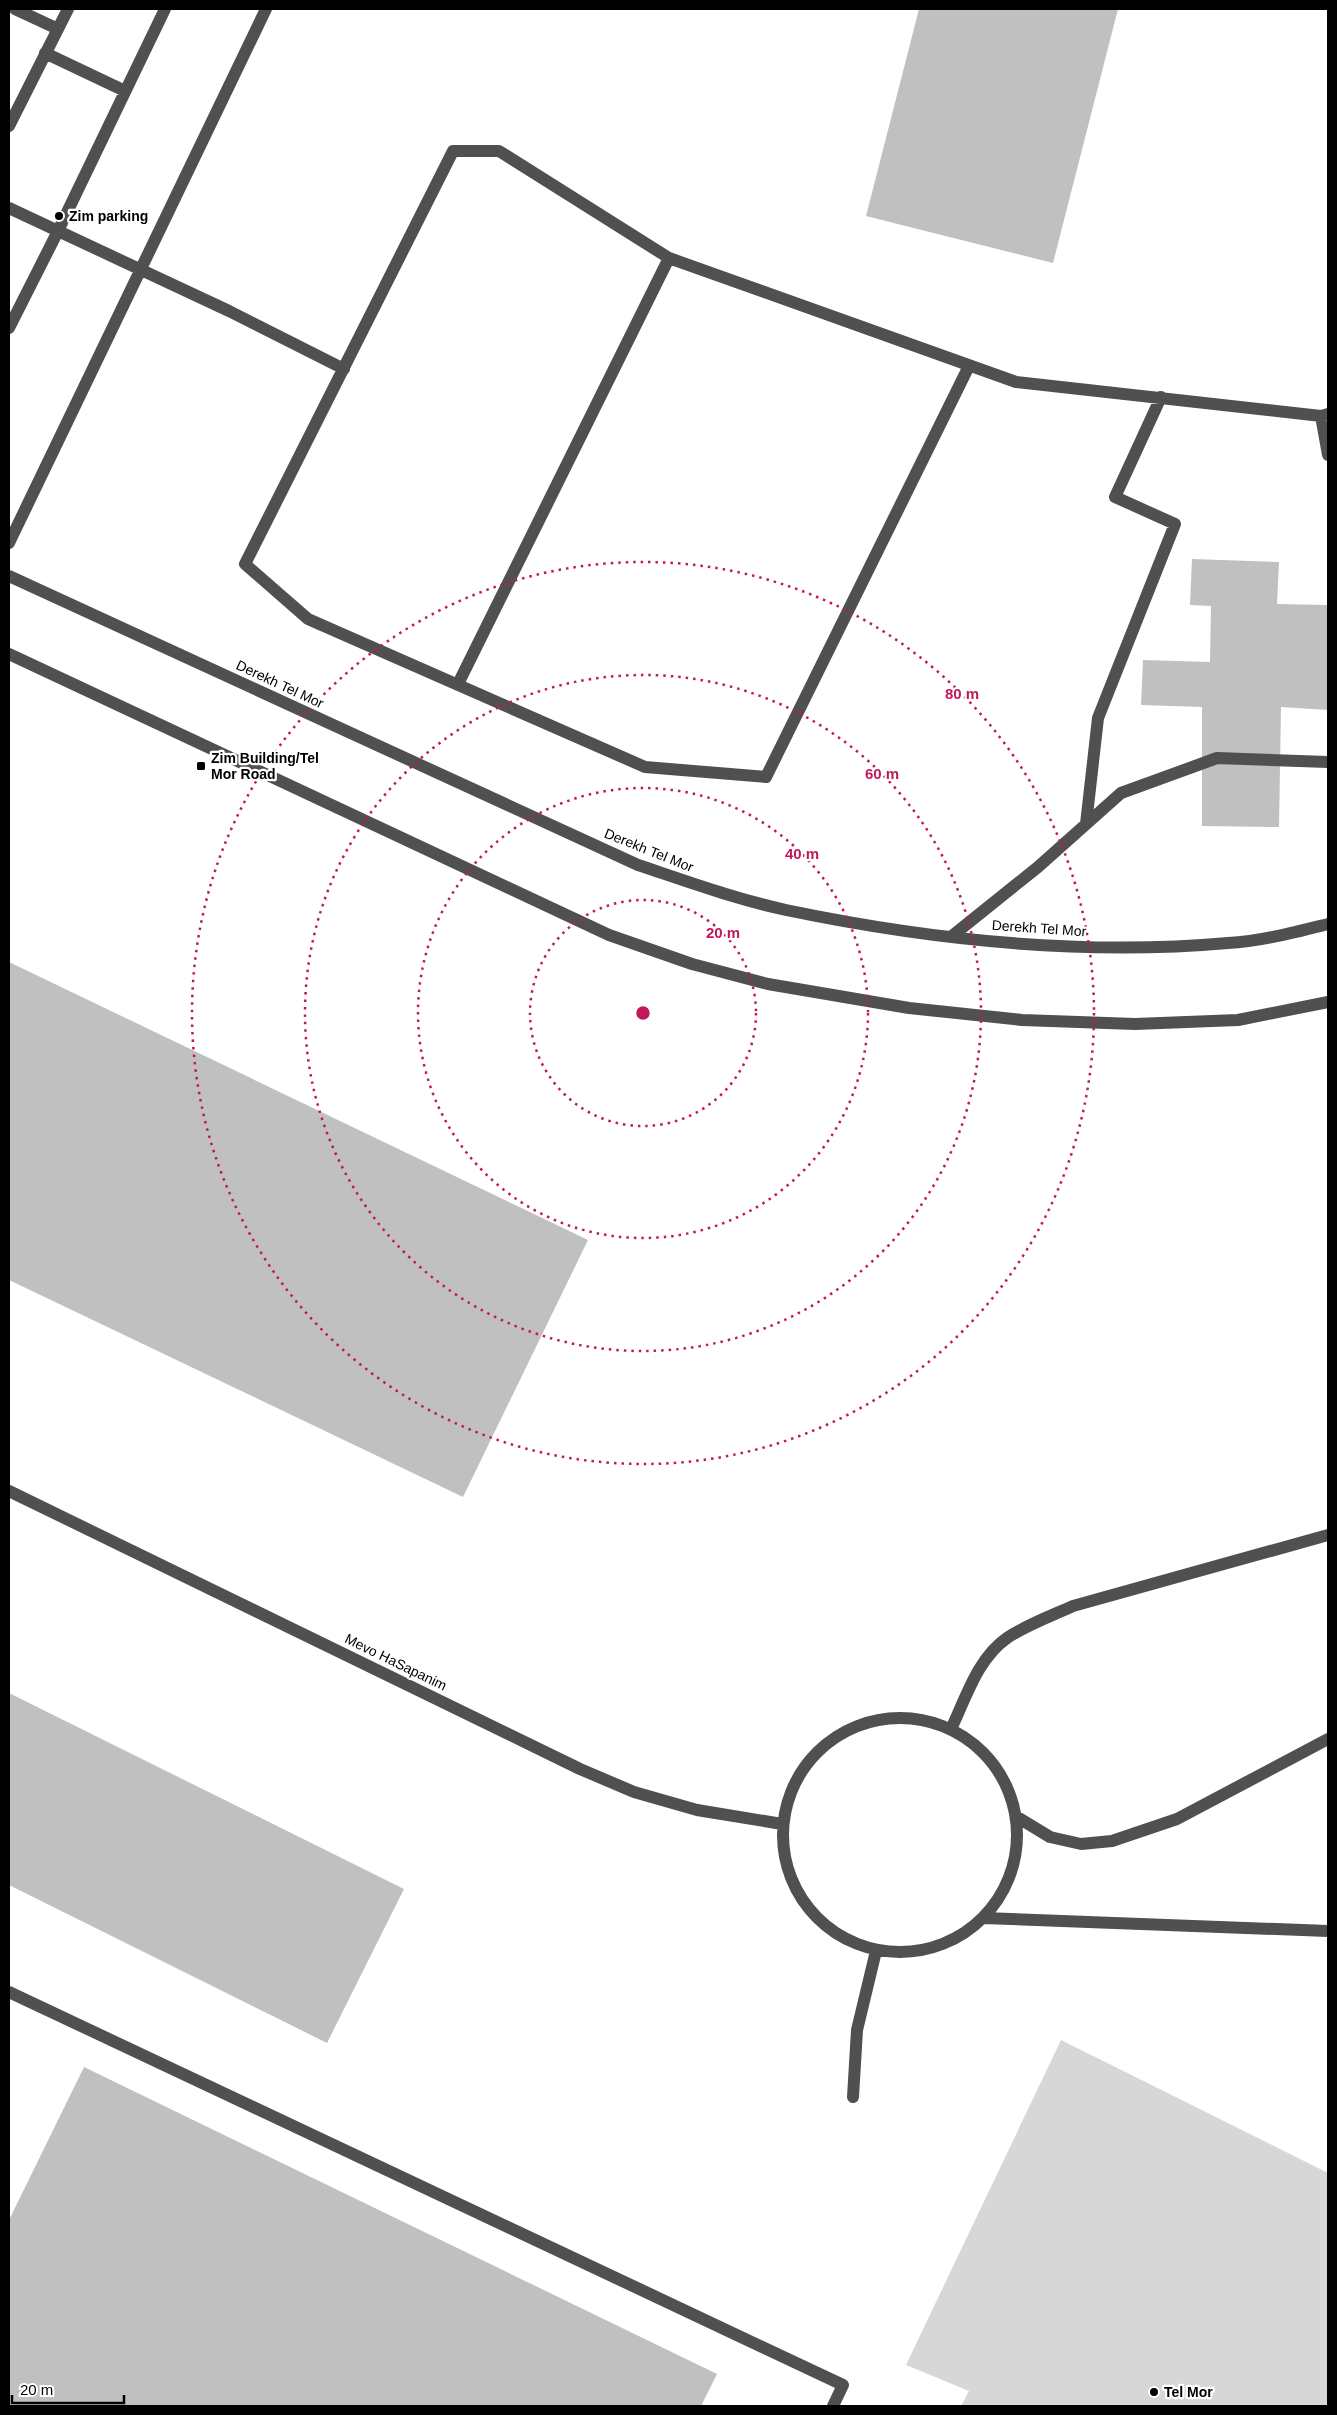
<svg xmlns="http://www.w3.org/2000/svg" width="1337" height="2415" viewBox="0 0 1337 2415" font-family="Helvetica,sans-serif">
<rect width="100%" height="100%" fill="#fff"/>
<path fill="#d7d7d7" d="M 1061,2040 L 1328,2173 L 1328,2406 L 961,2406 L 969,2391 L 906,2365 Z"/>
<path fill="#c0c0c0" d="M 919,9 L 1118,9 L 1053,263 L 866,216 Z
M 1192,559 L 1279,562 L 1277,604 L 1328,605 L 1328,710 L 1281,707 L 1279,827 L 1202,826 L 1202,707 L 1141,705 L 1143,660 L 1210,662 L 1211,606 L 1190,605 Z
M 9,962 L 588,1240 L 463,1497 L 9,1280 Z
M 9,1693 L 404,1889 L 327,2043 L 9,1885 Z
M 84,2067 L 717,2374 L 701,2406 L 9,2406 L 9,2220 Z"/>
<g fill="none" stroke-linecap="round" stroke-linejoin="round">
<path stroke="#505050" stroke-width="12" d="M 15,9 L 58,29
M 45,53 L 125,91
M 9,126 L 68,9
M 9,208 L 229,311 L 344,369
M 669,258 L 1016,382 L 1321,416 L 1328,414
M 9,328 L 58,231 L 165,9
M 1321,416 L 1328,455
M 9,543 L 266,9
M 9,576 L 638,865 C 686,881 735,899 786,910 C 930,940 1081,956 1228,943 C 1262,941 1296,932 1328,924
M 9,654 L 609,935 L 692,964 L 768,984 L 909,1008 L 1022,1020 L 1135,1024 L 1238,1020 L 1328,1002
M 458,684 L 669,258 L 499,151 L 453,151 L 245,564 L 308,619 L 645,767 L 766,777 L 969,366
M 1086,824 L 1098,718 L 1175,524 L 1115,497 L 1161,397
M 952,936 L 1038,867 L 1121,793 L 1217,758 L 1328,762
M 9,1491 L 580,1769 L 634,1792 L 697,1810 L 782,1824
M783 1835a117 117 0 1 1 234 0a117 117 0 1 1-234 0Z
M 951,1729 C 966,1698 977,1659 1007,1638 C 1026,1625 1051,1616 1073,1606 L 1328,1535
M 1017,1817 L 1050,1837 L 1081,1844 L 1112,1841 L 1177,1819 L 1328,1739
M 983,1918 L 1328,1931
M 9,1992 L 843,2385 L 833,2406
M 853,2097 L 857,2030 L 876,1951"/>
</g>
<g fill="none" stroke="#c2185b" stroke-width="2.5" stroke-dasharray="2.5 5">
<circle cx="643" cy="1013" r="113"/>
<circle cx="643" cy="1013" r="225"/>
<circle cx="643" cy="1013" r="338"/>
<circle cx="643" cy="1013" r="451"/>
</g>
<g fill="#000" stroke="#fff" stroke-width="2">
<circle cx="59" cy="216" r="5"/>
<rect x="196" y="761" width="10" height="10" rx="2.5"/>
<circle cx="1154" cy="2392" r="5"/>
</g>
<g text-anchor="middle" stroke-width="4.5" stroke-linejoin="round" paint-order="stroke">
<g font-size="14" font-weight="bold" fill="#000" stroke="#fff" text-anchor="start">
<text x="69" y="221">Zim parking</text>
<text x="211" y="763">Zim Building/Tel<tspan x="211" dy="16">Mor Road</tspan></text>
<text x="1164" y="2397">Tel Mor</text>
</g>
<g font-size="14" fill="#000" stroke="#fff">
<text transform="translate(280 684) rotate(25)" y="5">Derekh Tel Mor</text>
<text transform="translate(649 850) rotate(22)" y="5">Derekh Tel Mor</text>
<text transform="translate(1039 928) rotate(4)" y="5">Derekh Tel Mor</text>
<text transform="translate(396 1662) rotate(26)" y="5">Mevo HaSapanim</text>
</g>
</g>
<circle cx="643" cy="1013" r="8" fill="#c2185b" stroke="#fff" stroke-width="2.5"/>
<g font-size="15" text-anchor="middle" font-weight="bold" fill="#c2185b" stroke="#fff" stroke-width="4.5" stroke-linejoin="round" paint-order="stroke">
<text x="962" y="699">80 m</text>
<text x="882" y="779">60 m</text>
<text x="802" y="859">40 m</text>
<text x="723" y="938">20 m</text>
</g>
<rect width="1337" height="2415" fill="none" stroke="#000000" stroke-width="20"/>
<path d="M12 2395v8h112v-8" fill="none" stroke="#000000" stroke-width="2.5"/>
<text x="20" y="2395" font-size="15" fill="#000000" stroke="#ffffff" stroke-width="4" paint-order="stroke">20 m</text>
</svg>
